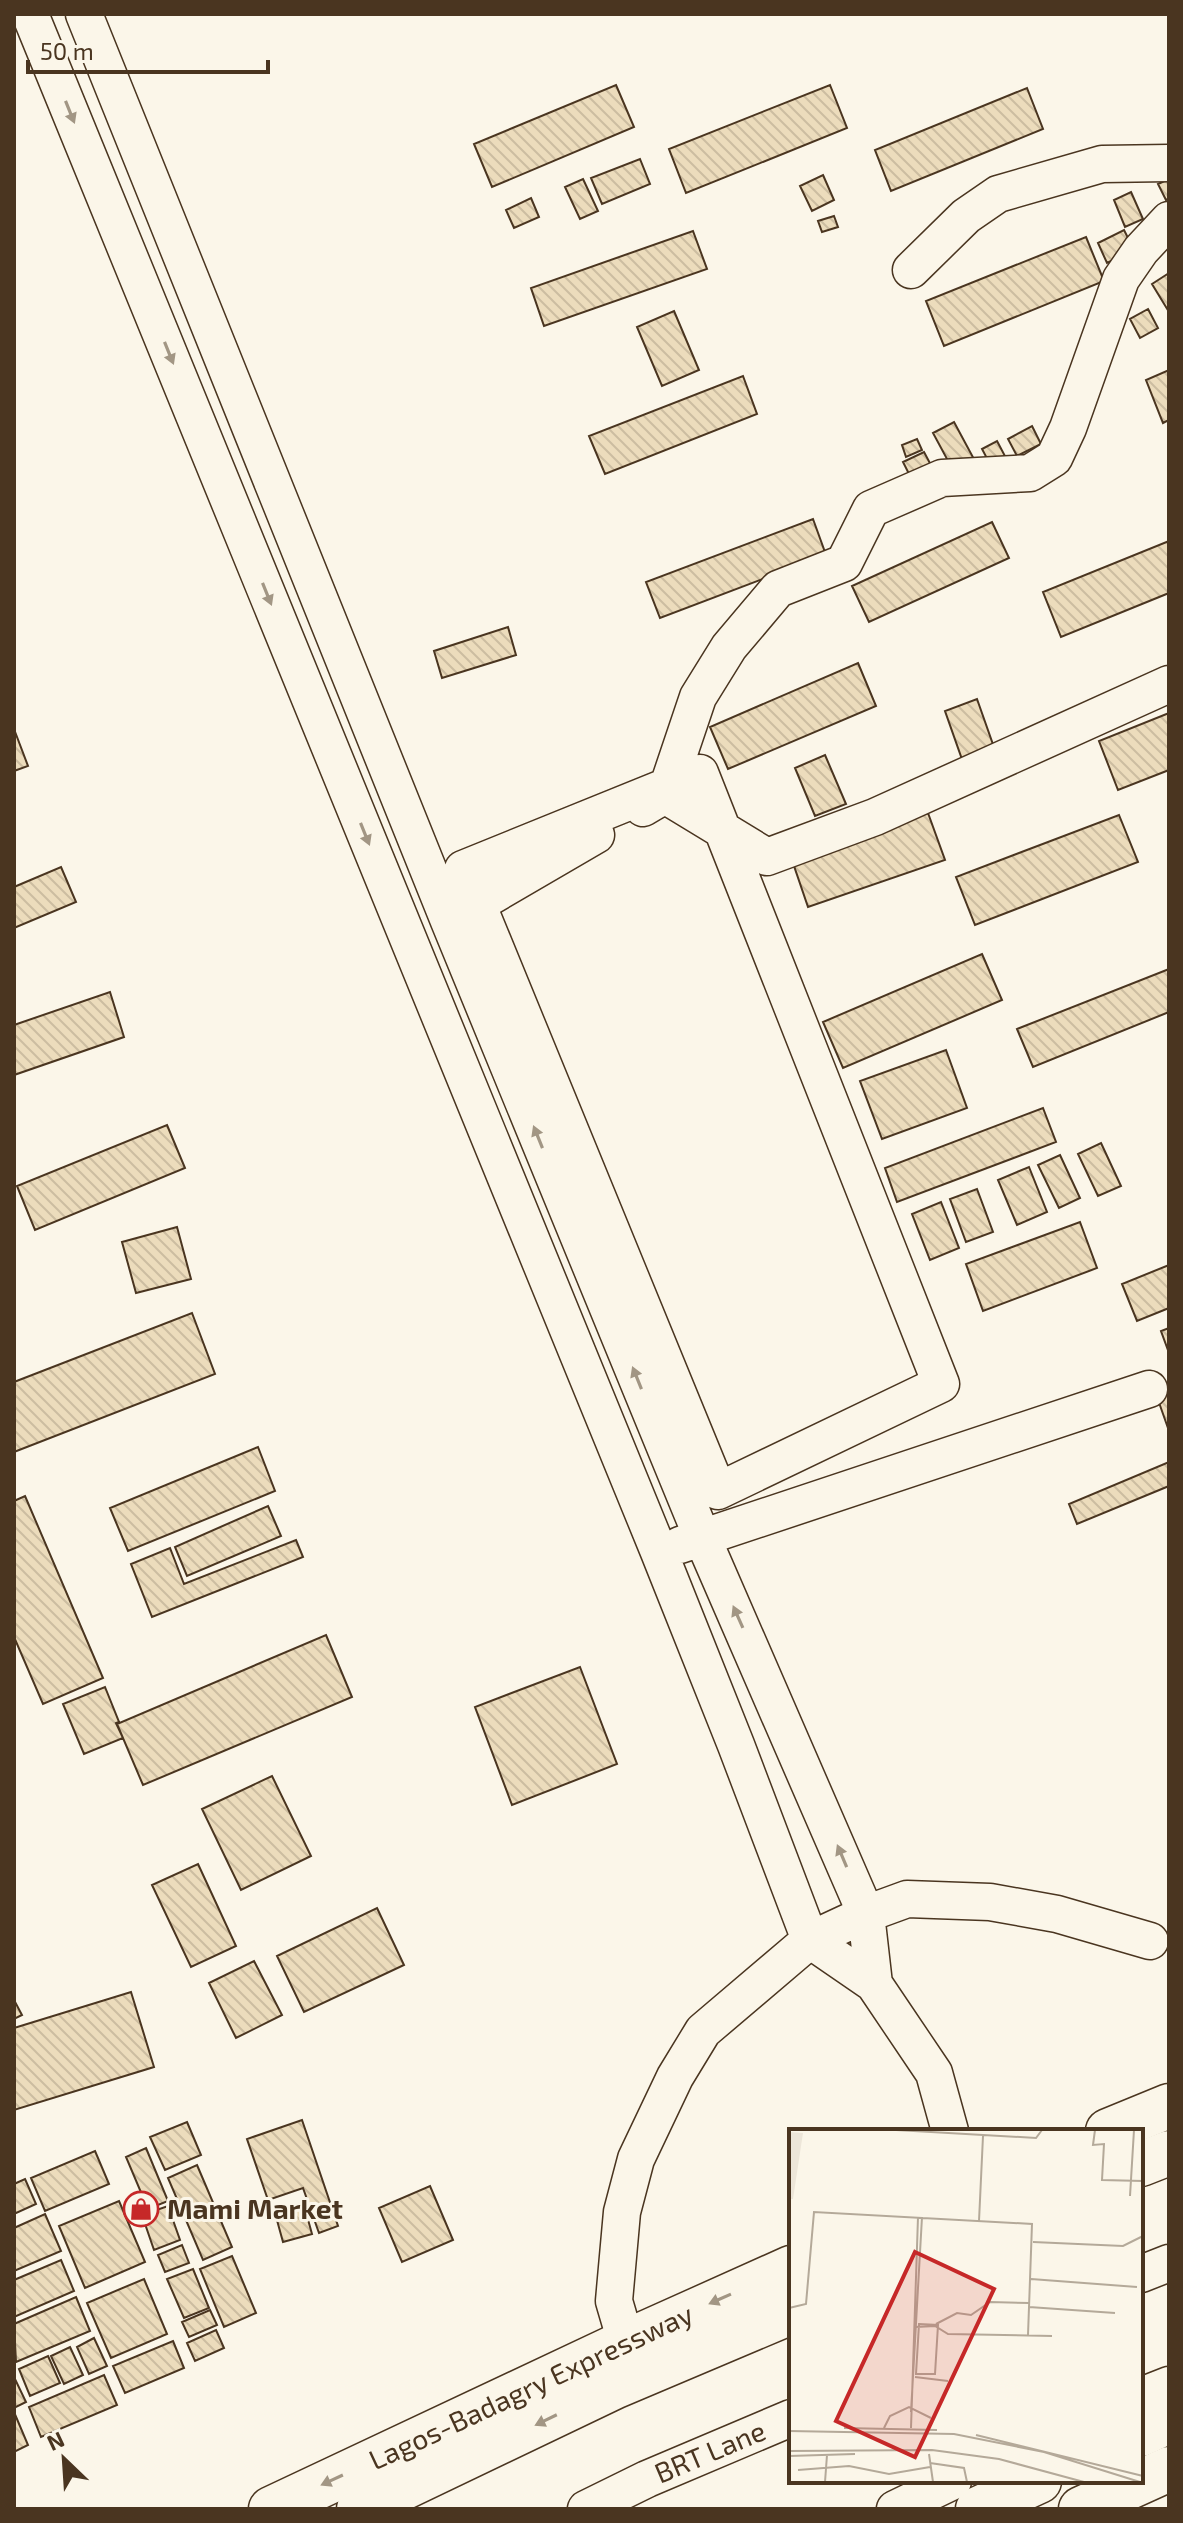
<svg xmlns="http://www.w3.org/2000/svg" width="1183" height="2523" viewBox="0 0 1183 2523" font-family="'Exo 2',sans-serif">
<defs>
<pattern id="building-back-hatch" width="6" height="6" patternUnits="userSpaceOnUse" patternTransform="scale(2)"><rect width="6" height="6" fill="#ecdcbc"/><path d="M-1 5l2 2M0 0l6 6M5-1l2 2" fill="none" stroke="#ccbda1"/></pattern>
</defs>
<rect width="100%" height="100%" fill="#fbf6e9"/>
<path fill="url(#building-back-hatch)" stroke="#4a3520" stroke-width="2" d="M 616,85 L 634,127 L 492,187 L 474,144 Z
M 830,85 L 847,128 L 686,193 L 669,149 Z
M 1027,88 L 1043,129 L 891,191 L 875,150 Z
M 640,159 L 650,184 L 602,204 L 591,178 Z
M 823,175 L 834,200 L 812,211 L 800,186 Z
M 583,179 L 598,211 L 580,219 L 565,187 Z
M 1169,179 L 1169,199 L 1166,200 L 1158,184 Z
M 1131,192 L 1143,219 L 1125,227 L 1114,200 Z
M 531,198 L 539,217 L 514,228 L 506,210 Z
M 834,216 L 838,227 L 822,232 L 818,221 Z
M 1124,230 L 1134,250 L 1107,263 L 1098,243 Z
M 693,231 L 707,269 L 544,326 L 531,288 Z
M 1086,237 L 1104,281 L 944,346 L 926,301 Z
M 1169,273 L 1169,312 L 1152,284 Z
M 1148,309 L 1158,328 L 1140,338 L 1130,319 Z
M 674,311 L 699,370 L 662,386 L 637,327 Z
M 1169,370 L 1169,420 L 1163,423 L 1146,380 Z
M 743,376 L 757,414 L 605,474 L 589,436 Z
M 954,422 L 975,461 L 954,472 L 933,433 Z
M 1032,426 L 1041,444 L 1017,456 L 1008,439 Z
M 917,439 L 922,450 L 906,457 L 902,445 Z
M 997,441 L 1006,458 L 991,466 L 982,449 Z
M 924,452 L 932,467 L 911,478 L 903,462 Z
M 813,519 L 826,555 L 660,618 L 646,582 Z
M 992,522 L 1009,558 L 869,622 L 852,586 Z
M 1169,541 L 1169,593 L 1061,637 L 1043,592 Z
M 508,627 L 516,655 L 442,678 L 434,651 Z
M 858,663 L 876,706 L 728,769 L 710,727 Z
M 977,699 L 996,753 L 964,765 L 945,711 Z
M 1169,713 L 1169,770 L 1118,790 L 1099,741 Z
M 14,729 L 28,766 L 14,771 Z
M 825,755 L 846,804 L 815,816 L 795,768 Z
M 928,813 L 945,860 L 808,907 L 792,860 Z
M 1119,815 L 1138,862 L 975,925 L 956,877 Z
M 61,867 L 76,902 L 14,928 L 14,887 Z
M 982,954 L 1002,1000 L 843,1068 L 823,1022 Z
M 1169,969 L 1169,1012 L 1033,1067 L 1017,1029 Z
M 110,992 L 124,1037 L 14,1075 L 14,1025 Z
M 946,1050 L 967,1108 L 882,1139 L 860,1081 Z
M 1043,1108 L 1056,1142 L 897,1202 L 885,1168 Z
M 167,1125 L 185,1168 L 35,1230 L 17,1186 Z
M 1101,1143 L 1121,1186 L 1098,1196 L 1078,1154 Z
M 1060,1155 L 1080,1198 L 1059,1208 L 1038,1165 Z
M 1029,1167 L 1047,1212 L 1017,1225 L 998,1180 Z
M 977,1189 L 993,1232 L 966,1242 L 950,1199 Z
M 941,1202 L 959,1248 L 930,1260 L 912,1214 Z
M 1080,1222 L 1097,1268 L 983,1311 L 966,1264 Z
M 177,1227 L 191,1279 L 136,1293 L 122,1242 Z
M 1169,1265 L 1169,1308 L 1137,1321 L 1122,1284 Z
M 192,1313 L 215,1374 L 14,1452 L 14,1382 Z
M 1169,1328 L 1169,1353 L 1161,1331 Z
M 1169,1390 L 1169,1431 L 1156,1394 Z
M 258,1447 L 275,1491 L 128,1551 L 110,1508 Z
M 1169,1462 L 1169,1486 L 1077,1524 L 1069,1504 Z
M 25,1496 L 103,1678 L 43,1704 L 14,1637 L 14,1501 Z
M 268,1506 L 281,1536 L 187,1576 L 175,1547 Z
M 296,1540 L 303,1557 L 152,1617 L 131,1564 L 170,1548 L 184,1584 Z
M 326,1635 L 352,1697 L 143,1785 L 117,1724 Z
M 580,1667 L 617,1764 L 512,1805 L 475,1707 Z
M 105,1687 L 119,1722 L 116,1723 L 123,1738 L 84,1754 L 63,1704 Z
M 272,1776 L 311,1856 L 241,1890 L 202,1809 Z
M 198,1864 L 236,1946 L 191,1967 L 152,1885 Z
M 377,1908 L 404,1965 L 304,2012 L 277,1956 Z
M 254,1961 L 282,2015 L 236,2038 L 209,1983 Z
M 131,1992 L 154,2067 L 14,2110 L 14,2028 Z
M 14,2000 L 22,2015 L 14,2019 Z
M 302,2120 L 338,2226 L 319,2233 L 303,2188 L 268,2200 L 247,2139 Z
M 187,2122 L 201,2155 L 165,2170 L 150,2137 Z
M 146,2148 L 168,2201 L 148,2209 L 126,2157 Z
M 95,2151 L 109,2184 L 45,2211 L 31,2178 Z
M 197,2165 L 232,2247 L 203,2260 L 168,2178 Z
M 25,2179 L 36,2204 L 14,2214 L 14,2184 Z
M 430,2186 L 453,2240 L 402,2262 L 379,2208 Z
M 119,2201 L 145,2262 L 85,2288 L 59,2226 Z
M 304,2205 L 312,2234 L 283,2242 L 275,2213 Z
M 168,2206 L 180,2240 L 154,2250 L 142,2215 Z
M 45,2214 L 61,2251 L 14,2271 L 14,2228 Z
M 182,2245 L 189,2263 L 165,2272 L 158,2255 Z
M 232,2256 L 256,2313 L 224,2327 L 200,2269 Z
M 61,2260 L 74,2291 L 14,2317 L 14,2280 Z
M 193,2269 L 209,2308 L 184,2318 L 167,2279 Z
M 144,2279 L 167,2334 L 111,2358 L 87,2303 Z
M 76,2297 L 90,2331 L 16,2362 L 14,2324 Z
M 210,2310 L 217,2325 L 189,2337 L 182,2322 Z
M 216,2330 L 224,2348 L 195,2361 L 187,2343 Z
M 94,2338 L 107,2366 L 89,2374 L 77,2347 Z
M 173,2341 L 184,2368 L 125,2393 L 113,2366 Z
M 70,2347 L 83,2375 L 64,2384 L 51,2356 Z
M 48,2356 L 60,2383 L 30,2396 L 19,2369 Z
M 104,2375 L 117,2405 L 41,2437 L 29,2407 Z
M 14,2377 L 26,2402 L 14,2408 Z
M 14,2412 L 28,2445 L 14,2452 Z"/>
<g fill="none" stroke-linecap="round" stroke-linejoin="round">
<g stroke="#4a3520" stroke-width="39">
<path id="minor" d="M 30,14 L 659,1552 L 736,1745 L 810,1940 L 874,1984 L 934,2073 L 950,2131
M 84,14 L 449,921 L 702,1537 L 866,1914 L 874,1984
M 911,270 L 966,216 L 998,194 L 1102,164 L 1169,163
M 700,773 L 941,1384 L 718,1491 L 463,869 Z
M 665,795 L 698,697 L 729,647 L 778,589 L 844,563 L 871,509 L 942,478 L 1030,473 L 1054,458 L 1068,428 L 1121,279 L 1141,250 L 1169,220
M 643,808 L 665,795 L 767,857 L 875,817 L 1169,684
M 457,916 L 596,835
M 680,1545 L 1149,1389
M 1141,2274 L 1169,2263
M 626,2342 L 614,2301 L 622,2212 L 636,2159 L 675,2077 L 703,2031 L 810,1940 L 866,1914 L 907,1899 L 990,1902 L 1057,1914 L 1150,1941
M 1141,2396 L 1169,2385
M 586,2509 L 647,2479 L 791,2418
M 895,2509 L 953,2481"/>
</g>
<g stroke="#4a3520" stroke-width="47">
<path id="major" d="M 1108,2131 L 1169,2106
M 271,2509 L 626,2342 L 791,2268
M 1081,2509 L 1169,2469"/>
</g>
<g stroke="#4a3520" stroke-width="47">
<path id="highway" d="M 1141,2164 L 1169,2153
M 1141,2434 L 1169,2421
M 359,2509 L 616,2386 L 791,2312
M 978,2509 L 1039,2481"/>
</g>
<use href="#minor" stroke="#fbf6e9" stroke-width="36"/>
<use href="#major" stroke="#fbf6e9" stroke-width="44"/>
<use href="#highway" stroke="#fbf6e9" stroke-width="44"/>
</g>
<defs><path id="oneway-solid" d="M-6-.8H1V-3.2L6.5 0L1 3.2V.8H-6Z" transform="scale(2)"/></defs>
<g fill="#a29684">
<use href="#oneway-solid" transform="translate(70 112) rotate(68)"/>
<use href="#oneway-solid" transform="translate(169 353) rotate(68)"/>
<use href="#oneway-solid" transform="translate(267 594) rotate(68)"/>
<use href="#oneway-solid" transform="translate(365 834) rotate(68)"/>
<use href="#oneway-solid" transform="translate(538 1137) rotate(-112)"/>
<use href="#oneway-solid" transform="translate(637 1378) rotate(-112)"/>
<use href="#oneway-solid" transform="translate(738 1617) rotate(-114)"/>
<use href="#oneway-solid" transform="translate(842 1856) rotate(-113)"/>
<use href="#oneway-solid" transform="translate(720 2299) rotate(156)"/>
<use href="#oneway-solid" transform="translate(546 2420) rotate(154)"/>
<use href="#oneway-solid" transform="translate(332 2480) rotate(155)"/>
</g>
<defs>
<g id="shop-ring" transform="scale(1.8)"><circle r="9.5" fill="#fbf6e9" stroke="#c62828" stroke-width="1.5"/><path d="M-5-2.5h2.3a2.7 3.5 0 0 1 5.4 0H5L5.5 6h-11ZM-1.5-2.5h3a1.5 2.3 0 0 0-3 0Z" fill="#c62828"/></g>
</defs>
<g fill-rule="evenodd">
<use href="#shop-ring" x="141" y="2209"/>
</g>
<g text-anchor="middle" stroke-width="6" stroke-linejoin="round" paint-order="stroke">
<g font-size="28" font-weight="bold" fill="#4a3520" stroke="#fbf6e9" text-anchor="start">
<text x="167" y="2219">Mami Market</text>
</g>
<g font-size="28" fill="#4a3520" stroke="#fbf6e9">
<text transform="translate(531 2387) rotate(-25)" y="10">Lagos-Badagry Expressway</text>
<text transform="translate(710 2452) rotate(-23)" y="10">BRT Lane</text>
</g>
</g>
<g transform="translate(789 2129)">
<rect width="354" height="354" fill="#fbf6e9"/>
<path d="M 0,3 L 14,4 L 4,70 L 0,70 Z" fill="#ede6d9"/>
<path fill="none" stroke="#b4a999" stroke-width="2" d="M 107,1 L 247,9 L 253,1M 306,1 L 304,16 L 315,15 L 313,51 L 354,52M 341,67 L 345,1M 190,92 L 194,7M 244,113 L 334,117 L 354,107M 242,150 L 348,158M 240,178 L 326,184M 0,179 L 17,175 L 25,83 L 243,95 L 239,206M 130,195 L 149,196 L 146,245 L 127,245 ZM 147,195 L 168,184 L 182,186 L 201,173 L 240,174M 127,198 L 146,197 L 159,205 L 263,207M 126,248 L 159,252M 122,283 L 133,88M 55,299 L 148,301M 95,299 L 101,287 L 120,278 L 142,289M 122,299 L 129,88M 0,302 L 165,305 L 255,323 L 351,353M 187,306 L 354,347M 0,322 L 143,321 L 210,330 L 295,353M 140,325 L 144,353M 0,327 L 66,325M 141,334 L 175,339 L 178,353M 9,341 L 60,337 L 100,345 L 141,338M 36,353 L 38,326"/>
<path fill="#c62828" fill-opacity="0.15" stroke="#c62828" stroke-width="4" d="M 126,123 L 205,160 L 126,328 L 47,292 Z"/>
<rect width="354" height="354" fill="none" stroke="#4a3520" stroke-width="4"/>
</g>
<rect width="1183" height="2523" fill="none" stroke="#4a3520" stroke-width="32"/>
<g transform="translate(64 2459) rotate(335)" stroke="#fbf6e9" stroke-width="6" paint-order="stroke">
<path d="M0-6L14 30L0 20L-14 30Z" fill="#4a3520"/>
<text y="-12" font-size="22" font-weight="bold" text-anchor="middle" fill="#4a3520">N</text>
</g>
<path d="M28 60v12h240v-12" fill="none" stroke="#4a3520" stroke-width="4"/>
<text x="40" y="60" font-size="24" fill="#4a3520" stroke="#fbf6e9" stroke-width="6" paint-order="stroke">50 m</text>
</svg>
